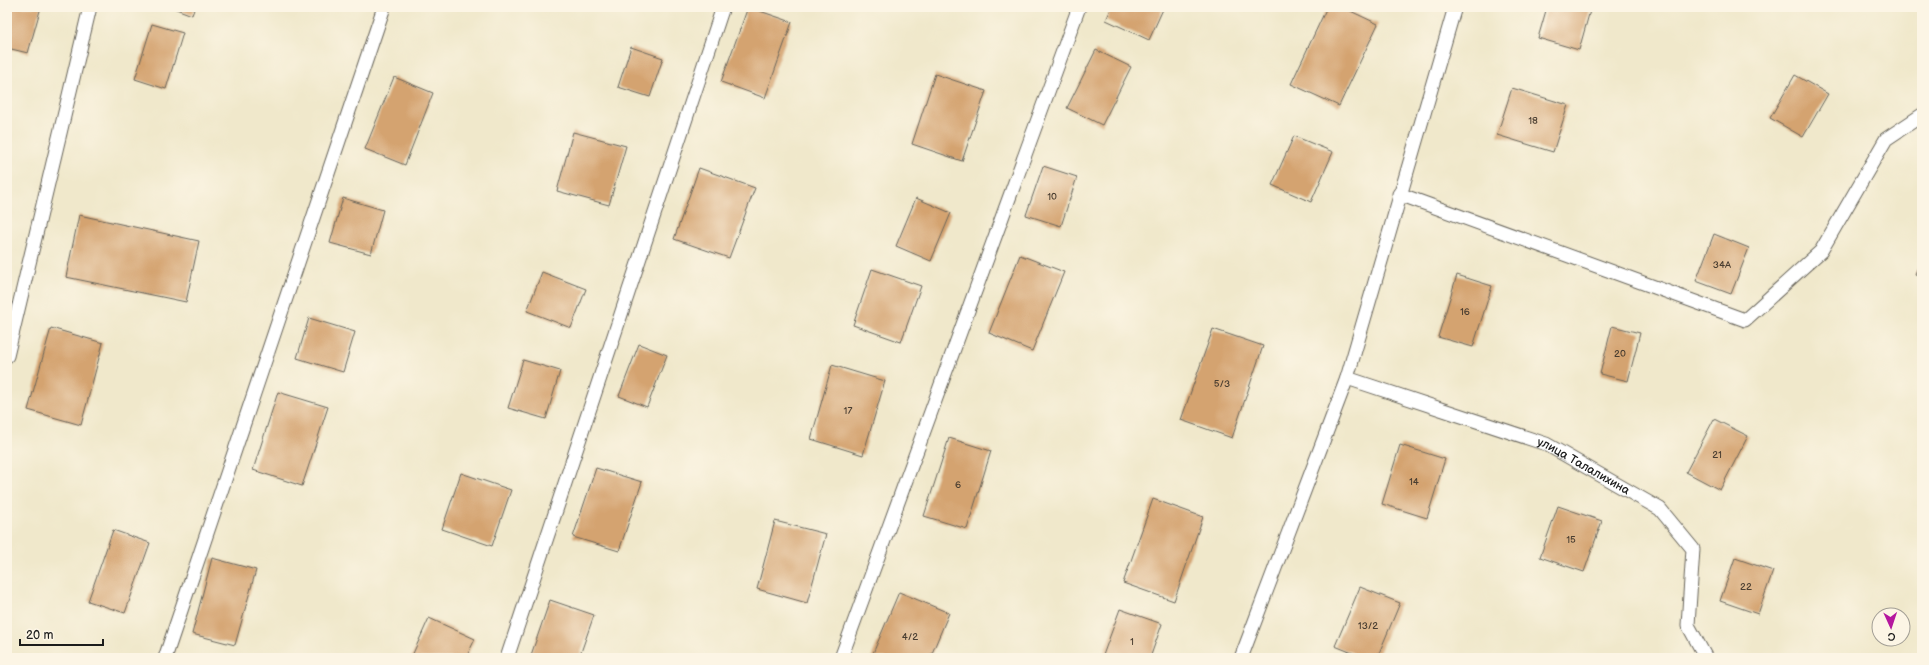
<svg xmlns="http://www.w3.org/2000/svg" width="1929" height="665" viewBox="0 0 1929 665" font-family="'Balsamiq Sans',sans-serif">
<rect width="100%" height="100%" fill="#fcf5e5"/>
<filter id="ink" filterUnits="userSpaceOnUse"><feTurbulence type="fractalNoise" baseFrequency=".025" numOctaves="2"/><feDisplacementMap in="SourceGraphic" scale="8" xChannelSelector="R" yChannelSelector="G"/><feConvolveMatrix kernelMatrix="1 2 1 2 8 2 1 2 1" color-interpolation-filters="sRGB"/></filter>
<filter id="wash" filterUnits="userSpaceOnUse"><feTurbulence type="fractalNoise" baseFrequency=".012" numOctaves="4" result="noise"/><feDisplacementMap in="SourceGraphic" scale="16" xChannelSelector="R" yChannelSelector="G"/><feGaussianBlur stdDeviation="0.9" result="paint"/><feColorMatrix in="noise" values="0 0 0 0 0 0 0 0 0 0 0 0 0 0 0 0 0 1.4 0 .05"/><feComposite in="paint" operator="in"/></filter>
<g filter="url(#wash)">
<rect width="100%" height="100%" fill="#f0e8cb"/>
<g id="blocks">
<path fill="#d4a370" d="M 7,7 L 41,7 L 28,53 L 7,48 Z
M 171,7 L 195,7 L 192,15 Z
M 748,7 L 792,22 L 765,98 L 721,82 Z
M 1112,7 L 1164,7 L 1149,40 L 1106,20 Z
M 1327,7 L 1342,7 L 1378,24 L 1339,106 L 1291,84 Z
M 1547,7 L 1591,7 L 1579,50 L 1538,38 Z
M 152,24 L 183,33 L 166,89 L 135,79 Z
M 631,47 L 663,58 L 650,97 L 618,87 Z
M 1096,50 L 1131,67 L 1102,125 L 1067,108 Z
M 935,74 L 986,91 L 962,161 L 912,144 Z
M 1795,75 L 1828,94 L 1803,137 L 1770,118 Z
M 394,77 L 433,93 L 405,165 L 365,149 Z
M 1512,88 L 1568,105 L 1553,152 L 1497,135 Z
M 573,132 L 626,146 L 609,205 L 557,191 Z
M 1294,136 L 1333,152 L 1311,202 L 1272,185 Z
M 1043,166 L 1077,177 L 1061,226 L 1026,215 Z
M 699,168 L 755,188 L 729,258 L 674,239 Z
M 343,198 L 383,210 L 371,254 L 330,243 Z
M 916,198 L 951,213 L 931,261 L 896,246 Z
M 79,215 L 199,241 L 186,302 L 66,277 Z
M 1714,234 L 1749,248 L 1731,294 L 1696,281 Z
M 1020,255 L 1064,272 L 1032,351 L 989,333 Z
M 1922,258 L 1922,277 L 1915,274 Z
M 872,269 L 921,286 L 901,342 L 853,325 Z
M 542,272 L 586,289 L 571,328 L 527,311 Z
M 1457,275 L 1492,286 L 1473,347 L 1438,337 Z
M 309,318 L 355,332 L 343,372 L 297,358 Z
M 1612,326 L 1640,333 L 1628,381 L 1600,374 Z
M 51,328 L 103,343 L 81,425 L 28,410 Z
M 1213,329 L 1263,346 L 1232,438 L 1181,420 Z
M 639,344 L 667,355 L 647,407 L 619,396 Z
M 523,360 L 560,371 L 546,419 L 508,408 Z
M 832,365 L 885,381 L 863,455 L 811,439 Z
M 278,392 L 328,407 L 302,486 L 253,470 Z
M 1714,419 L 1748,436 L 1720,490 L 1686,472 Z
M 949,438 L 991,451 L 967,529 L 924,516 Z
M 1400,445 L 1445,459 L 1427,518 L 1382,504 Z
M 596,468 L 642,482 L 619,551 L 573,537 Z
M 461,473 L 511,490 L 492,546 L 442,529 Z
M 1153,499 L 1203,517 L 1174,601 L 1123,583 Z
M 1558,506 L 1602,521 L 1584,572 L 1540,557 Z
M 775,521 L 826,534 L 807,603 L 757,589 Z
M 113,530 L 150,543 L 125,613 L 88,601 Z
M 212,558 L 256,570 L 235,645 L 192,634 Z
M 1735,558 L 1773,571 L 1758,614 L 1720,601 Z
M 1360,587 L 1400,603 L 1377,658 L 1365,658 L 1335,646 Z
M 899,592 L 949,613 L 930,658 L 871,658 Z
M 550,600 L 594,615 L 579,658 L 530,658 Z
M 1120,609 L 1162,624 L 1150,658 L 1102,658 Z
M 429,618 L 475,639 L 466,658 L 411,658 Z"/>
</g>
</g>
<g filter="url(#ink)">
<use href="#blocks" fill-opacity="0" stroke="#666359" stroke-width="1"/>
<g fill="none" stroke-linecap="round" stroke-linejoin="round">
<g stroke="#666359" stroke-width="15">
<g id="lane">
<path d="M 1399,194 L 1745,320 L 1821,251 L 1886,139 L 1922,115"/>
<path d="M 7,356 L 90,7"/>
<path id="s1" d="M 1347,378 L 1546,444 L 1660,509 L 1693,549 L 1688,625 L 1706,658"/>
<path d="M 165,658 L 384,7"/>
<path d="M 507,658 L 723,7"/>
<path d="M 841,658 L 1079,7"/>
<path d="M 1241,658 L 1347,378 L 1455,7"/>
</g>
</g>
<use href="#lane" stroke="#fff" stroke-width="13"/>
</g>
</g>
<g text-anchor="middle" stroke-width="3" stroke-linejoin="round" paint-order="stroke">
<g font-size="10" fill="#4a3e31">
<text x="1533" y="124">18</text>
<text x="1052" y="200">10</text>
<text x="1722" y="268">34А</text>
<text x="1465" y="315">16</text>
<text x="1620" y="357">20</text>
<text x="1222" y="387">5/3</text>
<text x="848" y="414">17</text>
<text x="1717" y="458">21</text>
<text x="1414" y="485">14</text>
<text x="958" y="488">6</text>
<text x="1571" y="543">15</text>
<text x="1746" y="590">22</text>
<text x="1368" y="629">13/2</text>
<text x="910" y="640">4/2</text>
<text x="1132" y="645">1</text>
</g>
<g font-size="12" fill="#1c1c1c" stroke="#fcf5e5">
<text dy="4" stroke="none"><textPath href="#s1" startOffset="253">улица Талалихина</textPath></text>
</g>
</g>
<rect width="1929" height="665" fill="none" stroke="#fcf5e5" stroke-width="24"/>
<g transform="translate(1891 627) rotate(177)"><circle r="19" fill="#fcf5e5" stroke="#a29e95"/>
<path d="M0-3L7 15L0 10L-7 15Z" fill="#b5179e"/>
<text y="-6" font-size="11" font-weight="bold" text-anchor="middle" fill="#1c1c1c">С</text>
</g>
<path d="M20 639v6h83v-6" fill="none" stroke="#1c1c1c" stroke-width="2"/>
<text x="26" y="639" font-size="12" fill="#1c1c1c" stroke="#fcf5e5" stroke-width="3" paint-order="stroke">20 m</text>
</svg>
